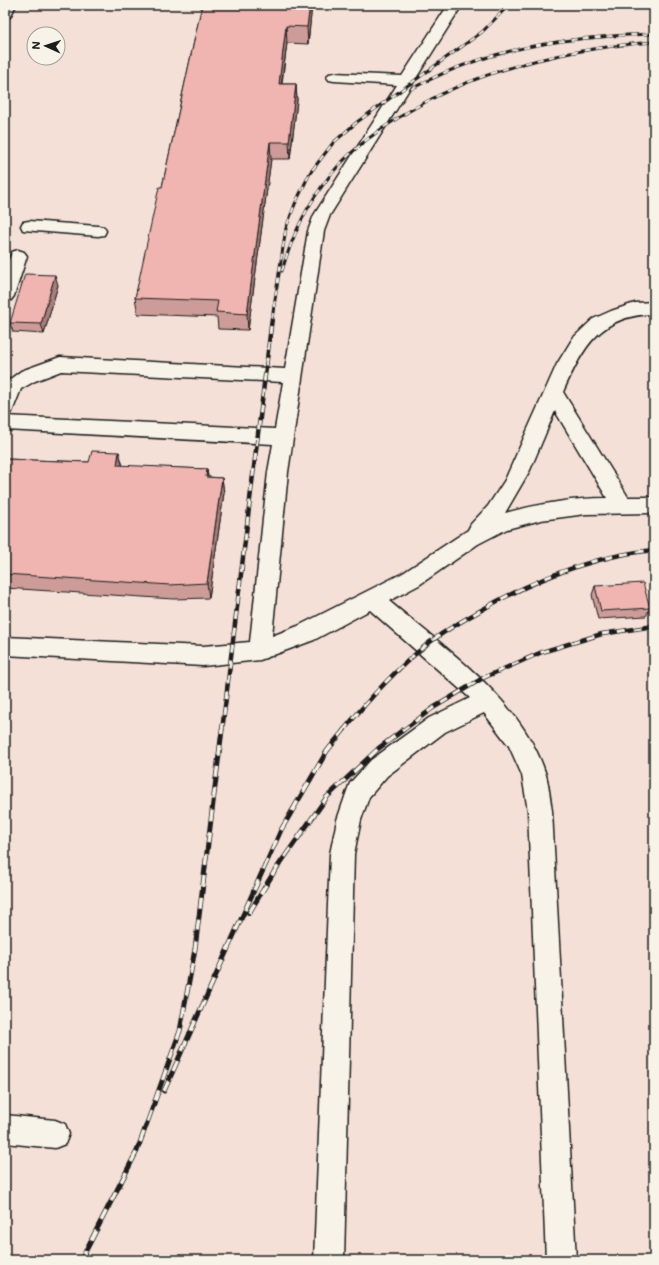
<svg xmlns="http://www.w3.org/2000/svg" width="659" height="1265" viewBox="0 0 659 1265" font-family="Mali,sans-serif">
<rect width="100%" height="100%" fill="#f7f3e8"/>
<filter id="ink" filterUnits="userSpaceOnUse"><feTurbulence type="fractalNoise" baseFrequency=".025" numOctaves="2"/><feDisplacementMap in="SourceGraphic" scale="8" xChannelSelector="R" yChannelSelector="G"/><feConvolveMatrix kernelMatrix="1 2 1 2 8 2 1 2 1" color-interpolation-filters="sRGB"/></filter>
<g filter="url(#ink)">
<path fill="#f5e0d8" fill-rule="evenodd" d="M 5,5 L 654,5 L 654,1260 L 5,1260 ZM 34,34 L 58,34 L 58,58 L 34,58 Z"/>
<g fill="none" stroke-linecap="round" stroke-linejoin="round">
<g stroke="#1c1c1c" stroke-width="3">
<path id="minor" d="M 5,5 L 16,5 L 10,17 L 5,18 Z
M 448,5 L 462,5 L 330,215 L 324,231 L 288,472 L 272,636 L 298,626 L 403,573 L 468,530 L 471,524 L 488,506 L 505,480 L 557,364 L 573,338 L 593,319 L 611,311 L 635,303 L 654,302 L 654,314 C 599,315 583,348 563,392 L 628,497 L 654,497 L 654,513 L 586,514 L 541,520 L 507,529 L 478,544 L 419,585 L 389,601 C 446,649 523,701 546,775 C 549,786 550,799 552,811 L 576,1260 L 546,1260 L 528,811 L 522,775 L 509,746 L 484,713 L 445,732 L 387,776 L 369,797 L 361,820 L 354,854 L 344,1260 L 314,1260 L 330,854 L 337,820 L 347,791 L 350,783 L 371,760 L 429,718 L 470,698 L 370,610 L 314,640 L 260,660 L 203,666 L 5,655 L 5,637 L 203,646 L 250,642 L 268,472 L 273,444 L 5,430 L 5,416 L 275,429 L 283,382 L 61,371 L 35,381 L 21,389 L 12,412 L 5,414 L 5,383 L 21,371 L 60,357 L 285,369 L 308,231 L 314,215 L 397,85 L 334,81 L 329,80 L 327,77 L 329,74 L 334,73 L 402,76 ZM 555,411 L 607,498 C 572,498 539,504 505,513 L 530,470 Z
M 29,221 L 98,226 L 104,227 L 106,231 L 104,235 L 98,236 L 23,230 L 21,226 L 23,222 Z
M 18,250 L 24,252 L 27,256 L 14,296 L 11,300 L 5,302 L 5,269 L 12,252 Z
M 5,1115 L 55,1120 L 65,1124 L 69,1134 L 65,1144 L 55,1148 L 5,1143 Z"/>
</g>
<use href="#minor" fill="#f7f3e8" fill-rule="evenodd"/>
<g stroke="#1c1c1c" stroke-width="3">
<path id="rail-far2" d="M 411,89 C 430,79 449,70 470,63 C 529,42 591,36 654,34
M 282,271 C 293,232 312,195 339,165 C 356,147 377,131 398,118 C 475,69 564,49 654,42
M 272,319 L 286,228 L 295,204 L 310,173 L 333,143 L 357,122 L 482,32 L 509,5"/>
</g>
<g stroke="#1c1c1c" stroke-width="4.5">
<path id="rail-far1" d="M 222,731 L 272,318
M 343,731 C 368,700 394,671 425,646 C 441,633 460,622 478,612 C 533,580 591,556 654,550
M 402,731 L 433,708 L 483,678 L 542,652 L 602,634 L 654,626"/>
</g>
<g stroke="#1c1c1c" stroke-width="5">
<path id="rail" d="M 249,913 L 274,872 L 327,797 L 379,748 L 403,730
M 164,1091 L 281,830 L 327,751 L 344,730
M 81,1260 L 137,1151 L 180,1031 L 195,949 L 222,730"/>
</g>
<use href="#rail-far2" stroke="#f7f3e8" stroke-width="2" stroke-dasharray="6" stroke-linecap="butt"/>
<use href="#rail-far1" stroke="#f7f3e8" stroke-width="3" stroke-dasharray="8" stroke-linecap="butt"/>
<use href="#rail" stroke="#f7f3e8" stroke-width="3.5" stroke-dasharray="11" stroke-linecap="butt"/>
</g>
<path fill="#ce9c98" stroke="#1c1c1c" d="M 202,5 L 312,5 L 308,44 L 287,43 L 282,84 L 296,84 L 297,101 L 290,159 L 271,159 L 248,330 L 218,329 L 217,317 L 138,314 L 135,298 L 162,187 Z
M 58,285 L 44,334 L 13,332 L 10,323 Z
M 119,452 L 123,466 L 207,469 L 208,477 L 222,478 L 224,493 L 209,598 L 173,599 L 5,588 L 5,459 L 89,462 Z
M 595,586 L 650,608 L 646,616 L 598,619 L 592,595 Z"/>
<path fill="#a87f7c" stroke="#1c1c1c" d="M 310,5 L 312,5 L 308,44 L 307,27 Z
M 286,26 L 287,43 L 279,101 L 279,84 Z
M 296,84 L 297,101 L 290,159 L 289,142 Z
M 270,142 L 271,159 L 248,330 L 247,314 Z
M 55,275 L 58,285 L 44,334 L 41,324 Z
M 119,452 L 123,468 L 117,465 Z
M 207,469 L 209,485 L 206,477 Z
M 222,478 L 224,493 L 209,598 L 207,583 Z"/>
<path fill="#f0b5b1" stroke="#1c1c1c" d="M 202,5 L 310,5 L 307,27 L 286,26 L 279,84 L 296,84 L 289,142 L 270,142 L 247,314 L 216,312 L 218,301 L 135,298 L 159,187 L 162,187 Z
M 25,274 L 55,275 L 41,324 L 10,323 Z
M 92,451 L 119,452 L 117,465 L 207,469 L 206,477 L 222,478 L 207,583 L 170,585 L 5,574 L 5,459 L 89,462 Z
M 643,583 L 650,608 L 601,611 L 595,586 Z"/>
</g>
<rect width="659" height="1265" fill="none" stroke="#f7f3e8" stroke-width="20"/>
<rect x="10" y="10" width="639" height="1245" fill="none" stroke="#1c1c1c" stroke-width="1.5" filter="url(#ink)"/>
<g transform="translate(46 46) rotate(273)"><circle r="19" fill="#f7f3e8" stroke="#9f9d96"/>
<path d="M0-3L7 15L0 10L-7 15Z" fill="#1c1c1c"/>
<text y="-6" font-size="11" font-weight="bold" text-anchor="middle" fill="#1c1c1c">N</text>
</g>
</svg>
